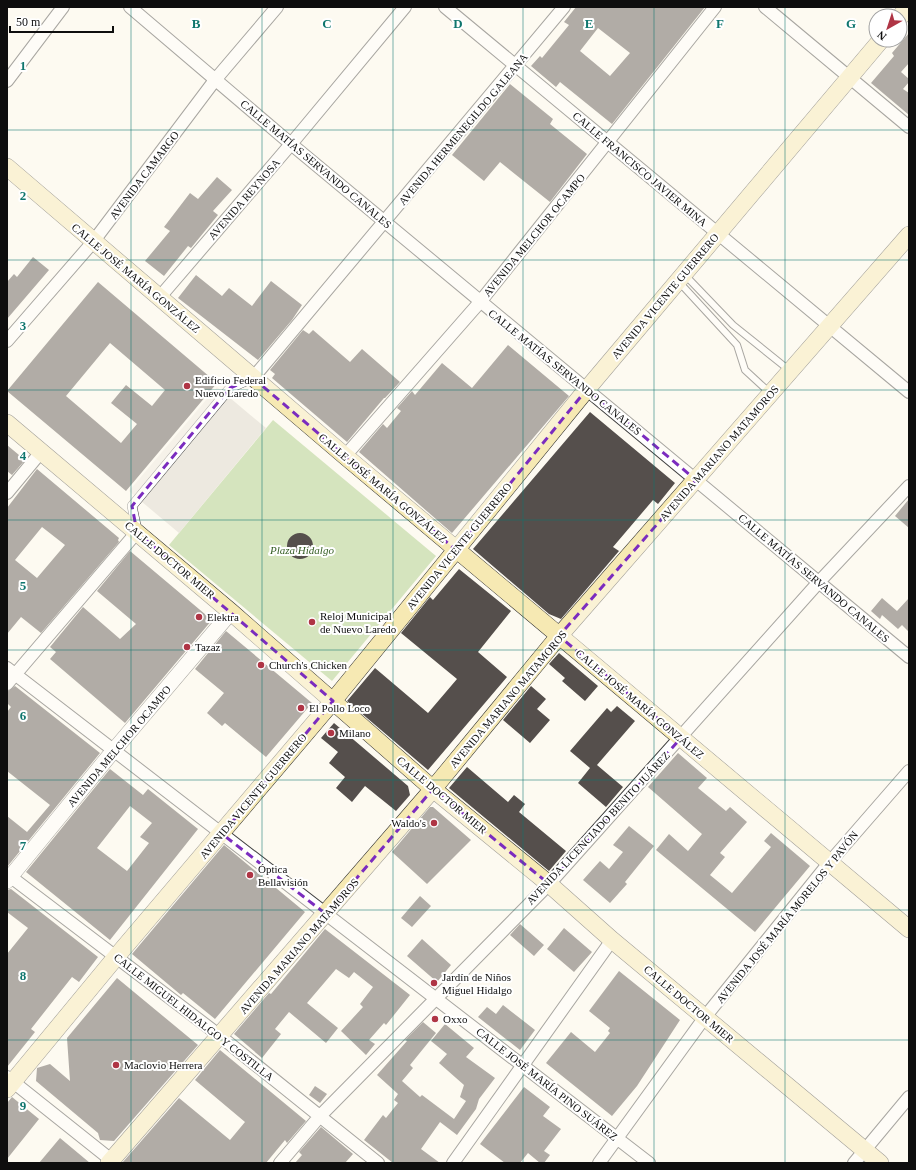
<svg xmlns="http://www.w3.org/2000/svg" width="916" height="1170" viewBox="0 0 916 1170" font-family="Georgia,serif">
<rect width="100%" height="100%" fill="#fdfaf1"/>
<path fill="#d5e4be" d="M 273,420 L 436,556 L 332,681 L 169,545 Z"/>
<path fill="#ede9e0" d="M 217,387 L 266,428 L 179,533 L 129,491 Z"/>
<path fill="#554f4c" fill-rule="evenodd" d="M 576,7 L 705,7 L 612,124 L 560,82 L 556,87 L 531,66 L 540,56 L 542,58 L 569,25 L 564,22 ZM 598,28 L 630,53 L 610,76 L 580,51 Z
M 909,33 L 909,63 L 901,72 L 909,79 L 909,82 L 903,89 L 909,93 L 909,115 L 871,83 L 894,56 L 892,53 Z
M 510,84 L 553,119 L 550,124 L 587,154 L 550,202 L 500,162 L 484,181 L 452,155 Z
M 217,177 L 232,190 L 213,211 L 218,215 L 191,248 L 188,246 L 164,276 L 145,261 L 170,231 L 164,227 L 190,193 L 198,199 Z
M 33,257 L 49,270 L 7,319 L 7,282 L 14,274 L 17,277 Z
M 196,275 L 222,296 L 229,288 L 252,306 L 271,281 L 302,305 L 292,320 L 258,360 L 178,298 Z
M 98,282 L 217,383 L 126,491 L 7,391 ZM 110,343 L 165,390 L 152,406 L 126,385 L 111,403 L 137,424 L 121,443 L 66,396 Z
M 303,330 L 309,334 L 313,330 L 350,362 L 362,349 L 400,382 L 385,398 L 384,398 L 347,442 L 272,378 L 275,374 L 270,370 Z
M 508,345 L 569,396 L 452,533 L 359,452 L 383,424 L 387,428 L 401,411 L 397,408 L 412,391 L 415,395 L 442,363 L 472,388 Z
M 590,412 L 675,483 L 658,504 L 653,500 L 613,547 L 619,551 L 561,619 L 549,614 L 473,549 Z
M 7,445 L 25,460 L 12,475 L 7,471 Z
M 37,469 L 119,538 L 118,540 L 119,542 L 41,633 L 21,617 L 7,634 L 7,508 ZM 42,527 L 65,545 L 37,578 L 15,560 Z
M 909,499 L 909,528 L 895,516 Z
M287 546a13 13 0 1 1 26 0a13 13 0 1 1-26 0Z
M 130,551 L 212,620 L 125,723 L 50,659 L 56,652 L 50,647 L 83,607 L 120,639 L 136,624 L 97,591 Z
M 459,569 L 511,611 L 478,652 L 507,677 L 428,770 L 347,701 L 375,668 L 428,713 L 457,679 L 401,633 L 430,597 L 433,600 Z
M 882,598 L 897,611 L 909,598 L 909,632 L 902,625 L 898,629 L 882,615 L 880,619 L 871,611 Z
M 226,631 L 312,703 L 266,757 L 225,723 L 222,726 L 207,713 L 224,693 L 195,669 Z
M 559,653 L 598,686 L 585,701 L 562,681 L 565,678 L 549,664 Z
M 15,686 L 100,753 L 7,867 L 7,816 L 27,832 L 50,805 L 7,771 L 7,712 L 11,707 L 7,703 L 7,692 Z
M 531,686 L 546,699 L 537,709 L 550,720 L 530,743 L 503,720 Z
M 617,706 L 635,721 L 597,765 L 623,787 L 606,807 L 578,783 L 590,768 L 570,751 L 607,708 L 611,712 Z
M 334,723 L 408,786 L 410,795 L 396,811 L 365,786 L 352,802 L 336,788 L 345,777 L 329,763 L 338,752 L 321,738 Z
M 678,753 L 707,778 L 698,788 L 726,811 L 730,807 L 747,822 L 720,853 L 725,857 L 710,875 L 732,893 L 771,847 L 764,841 L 771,833 L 810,866 L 755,932 L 656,850 L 669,834 L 688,851 L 702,834 L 648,787 Z
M 467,767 L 508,802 L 514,795 L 525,804 L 519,812 L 566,851 L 549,871 L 449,788 Z
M 110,769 L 143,795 L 148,789 L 198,829 L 110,940 L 26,872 ZM 130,806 L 152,823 L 140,837 L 149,843 L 127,871 L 97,848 Z
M 430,807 L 433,807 L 471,840 L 427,884 L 392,852 Z
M 629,826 L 654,846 L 625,882 L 627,884 L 610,903 L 583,880 L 600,861 L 609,869 L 623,852 L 613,845 Z
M 224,845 L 305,912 L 215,1019 L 183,993 L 181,995 L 132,954 Z
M 11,889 L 98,957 L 79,982 L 72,977 L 31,1029 L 35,1032 L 7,1067 L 7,954 L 28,928 L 7,912 L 7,890 Z
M 420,896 L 431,906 L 412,927 L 401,918 Z
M 520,924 L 544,945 L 534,956 L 510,935 Z
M 564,928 L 592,952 L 574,972 L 547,949 Z
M 325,929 L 410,995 L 386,1025 L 384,1023 L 369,1040 L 375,1044 L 366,1055 L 341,1031 L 363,1007 L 360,1004 L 373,987 L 354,972 L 349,978 L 336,969 L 307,1003 L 338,1028 L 326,1043 L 289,1012 L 275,1029 L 281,1034 L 262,1058 L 234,1034 L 269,993 L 271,994 Z
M 422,939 L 451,965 L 437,982 L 407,956 Z
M 619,971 L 680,1020 L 637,1086 L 612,1116 L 546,1063 L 571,1032 L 595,1052 L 610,1033 L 608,1031 L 610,1028 L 589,1011 Z
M 117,978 L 198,1045 L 114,1141 L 100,1140 L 98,1133 L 36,1081 L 37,1068 L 50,1064 L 70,1081 L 67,1038 Z
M 503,1005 L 535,1030 L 520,1050 L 478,1017 L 487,1007 L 496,1014 Z
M 423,1022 L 436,1033 L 410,1065 L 413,1068 L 402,1081 L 420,1097 L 422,1095 L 454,1119 L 466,1101 L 460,1097 L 464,1085 L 439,1063 L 447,1054 L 431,1041 L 445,1024 L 474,1048 L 466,1057 L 495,1078 L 479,1099 L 476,1109 L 457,1135 L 440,1122 L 421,1149 L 440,1163 L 393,1163 L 364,1140 L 383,1115 L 386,1118 L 398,1103 L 394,1100 L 398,1094 L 377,1075 L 407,1041 L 405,1040 Z
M 220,1050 L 306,1121 L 287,1143 L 285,1140 L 266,1163 L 122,1163 L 179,1098 L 230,1140 L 245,1122 L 195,1080 Z
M 315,1086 L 327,1094 L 320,1103 L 309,1095 Z
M 524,1087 L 550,1107 L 543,1116 L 561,1129 L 544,1151 L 550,1155 L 544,1163 L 540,1163 L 528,1153 L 520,1163 L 505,1163 L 480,1144 Z
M 12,1097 L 39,1119 L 7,1159 L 7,1103 Z
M 321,1127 L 353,1154 L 345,1163 L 295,1163 L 302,1155 L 299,1152 Z
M 60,1138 L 90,1163 L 39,1163 Z"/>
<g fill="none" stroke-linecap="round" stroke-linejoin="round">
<g stroke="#414141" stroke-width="8">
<path id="service" d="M 685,275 L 733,325 L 789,370
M 679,282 L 737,345 L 745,370 L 770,393"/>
</g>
<g stroke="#414141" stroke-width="10">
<path id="pedestrian" d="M 137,530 L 132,506 L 230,388 L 253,378"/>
</g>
<g stroke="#414141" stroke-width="14">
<path id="minor" d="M 130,7 L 291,144 L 909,657
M 445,7 L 909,392
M 765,7 L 909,127
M 7,81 L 63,7
M 159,298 L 291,144 L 405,7
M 7,341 L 93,242 L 215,80 L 277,7
M 253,378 L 564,7
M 345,456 L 480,302 L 715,7
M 7,493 L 41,452
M 7,668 L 649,1163
M 7,684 L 137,532
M 7,874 L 220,1036 L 378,1163
M 7,1077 L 115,1163
M 280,1163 L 320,1116 L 549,884 L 818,583 L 909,486
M 453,1163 L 612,940
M 599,1163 L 705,1017 L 829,863 L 909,771
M 854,1163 L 909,1097"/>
</g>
<g stroke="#414141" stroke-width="16">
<path id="tertiary" d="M 7,881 L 114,750 L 231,612"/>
</g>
<g stroke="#303030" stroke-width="18">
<path id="secondary" d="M 900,17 L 908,7
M 7,167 L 345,456 L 909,929
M 7,423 L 231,612 L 433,789 L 549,884 L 612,940 L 880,1163
M 7,1089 L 116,957 L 333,701 L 587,389 L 881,40
M 109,1163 L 433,789 L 559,636 L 909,235"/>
</g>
<use href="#service" stroke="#fff" stroke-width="6"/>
<use href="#pedestrian" stroke="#fff" stroke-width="9"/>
<use href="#minor" stroke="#fff" stroke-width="12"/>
<use href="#tertiary" stroke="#fff" stroke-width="15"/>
<use href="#secondary" stroke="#f6e9b3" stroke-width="17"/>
</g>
<path d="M0 0H916V1170H0ZM 253,378 L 456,550 L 587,389 L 696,480 L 559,636 L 681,738 L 549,884 L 433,789 L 326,914 L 222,834 L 333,701 L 137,532 L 132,506 L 230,388 Z" fill="#fdfaf1" fill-opacity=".55" fill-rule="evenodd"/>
<path fill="none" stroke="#7b2cbf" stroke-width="3" stroke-dasharray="8 5" stroke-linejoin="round" d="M 253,378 L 456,550 L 587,389 L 696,480 L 559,636 L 681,738 L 549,884 L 433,789 L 326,914 L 222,834 L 333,701 L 137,532 L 132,506 L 230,388 Z"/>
<path fill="none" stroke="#0f766e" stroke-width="1" stroke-opacity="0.55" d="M 131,7 L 131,1163M 262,7 L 262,1163M 393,7 L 393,1163M 523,7 L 523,1163M 654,7 L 654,1163M 785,7 L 785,1163M 7,130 L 909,130M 7,260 L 909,260M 7,390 L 909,390M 7,520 L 909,520M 7,650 L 909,650M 7,780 L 909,780M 7,910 L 909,910M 7,1040 L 909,1040"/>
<g fill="#af3545" stroke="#fff" stroke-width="1.5">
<circle cx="187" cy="386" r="4"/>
<circle cx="199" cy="617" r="4"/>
<circle cx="312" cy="622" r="4"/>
<circle cx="187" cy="647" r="4"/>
<circle cx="261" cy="665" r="4"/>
<circle cx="301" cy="708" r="4"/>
<circle cx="331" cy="733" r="4"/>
<circle cx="434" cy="823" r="4"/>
<circle cx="250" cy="875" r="4"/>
<circle cx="434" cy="983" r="4"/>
<circle cx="435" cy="1019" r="4"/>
<circle cx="116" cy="1065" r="4"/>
</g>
<g text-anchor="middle" stroke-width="4" stroke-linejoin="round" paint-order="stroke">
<g font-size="11" fill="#0e0e0e" stroke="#fff">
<text transform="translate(463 129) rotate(-50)" y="4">AVENIDA HERMENEGILDO GALEANA</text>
<text transform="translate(316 164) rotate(40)" y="4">CALLE MATÍAS SERVANDO CANALES</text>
<text transform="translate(640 169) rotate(40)" y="4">CALLE FRANCISCO JAVIER MINA</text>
<text transform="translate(144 175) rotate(-53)" y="4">AVENIDA CAMARGO</text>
<text transform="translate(244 199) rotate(-49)" y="4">AVENIDA REYNOSA</text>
<text transform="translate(534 235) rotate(-51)" y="4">AVENIDA MELCHOR OCAMPO</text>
<text transform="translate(136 278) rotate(40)" y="4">CALLE JOSÉ MARÍA GONZÁLEZ</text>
<text transform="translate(665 296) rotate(-50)" y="4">AVENIDA VICENTE GUERRERO</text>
<text transform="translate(565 372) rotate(39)" y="4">CALLE MATÍAS SERVANDO CANALES</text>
<text transform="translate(719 453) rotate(-49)" y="4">AVENIDA MARIANO MATAMOROS</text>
<text transform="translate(383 488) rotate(40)" y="4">CALLE JOSÉ MARÍA GONZÁLEZ</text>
<text transform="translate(459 546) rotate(-51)" y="4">AVENIDA VICENTE GUERRERO</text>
<text transform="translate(170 560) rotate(40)" y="4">CALLE DOCTOR MIER</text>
<text transform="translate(814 578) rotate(40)" y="4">CALLE MATÍAS SERVANDO CANALES</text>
<text transform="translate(508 699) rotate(-50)" y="4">AVENIDA MARIANO MATAMOROS</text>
<text transform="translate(640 704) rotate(40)" y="4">CALLE JOSÉ MARÍA GONZÁLEZ</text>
<text transform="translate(119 746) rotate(-50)" y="4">AVENIDA MELCHOR OCAMPO</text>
<text transform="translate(442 795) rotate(40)" y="4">CALLE DOCTOR MIER</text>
<text transform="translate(253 796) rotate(-50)" y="4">AVENIDA VICENTE GUERRERO</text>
<text transform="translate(598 828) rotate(-47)" y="4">AVENIDA LICENCIADO BENITO JUÁREZ</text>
<text transform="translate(787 917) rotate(-51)" y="4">AVENIDA JOSÉ MARÍA MORELOS Y PAVÓN</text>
<text transform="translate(299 946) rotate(-49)" y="4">AVENIDA MARIANO MATAMOROS</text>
<text transform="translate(689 1004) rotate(40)" y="4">CALLE DOCTOR MIER</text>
<text transform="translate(194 1017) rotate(38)" y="4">CALLE MIGUEL HIDALGO Y COSTILLA</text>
<text transform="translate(547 1084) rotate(38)" y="4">CALLE JOSÉ MARÍA PINO SUÁREZ</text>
</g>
<g font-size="11" fill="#0e0e0e" stroke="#fff" text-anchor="start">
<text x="195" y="384">Edificio Federal<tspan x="195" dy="13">Nuevo Laredo</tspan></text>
<text x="320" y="620">Reloj Municipal<tspan x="320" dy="13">de Nuevo Laredo</tspan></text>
<text x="207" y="621">Elektra</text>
<text x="195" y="651">Tazaz</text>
<text x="269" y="669">Church's Chicken</text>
<text x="309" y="712">El Pollo Loco</text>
<text x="339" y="737">Milano</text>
<text x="426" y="827" text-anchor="end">Waldo's</text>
<text x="258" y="873">Óptica<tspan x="258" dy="13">Bellavisión</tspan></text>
<text x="442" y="981">Jardín de Niños<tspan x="442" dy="13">Miguel Hidalgo</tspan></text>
<text x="443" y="1023">Oxxo</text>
<text x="124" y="1069">Maclovio Herrera</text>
</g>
<g font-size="11" font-style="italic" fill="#365f25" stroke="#fff">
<text x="302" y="554">Plaza Hidalgo</text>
</g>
</g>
<g font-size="13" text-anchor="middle" font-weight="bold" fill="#0f766e" stroke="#fff" stroke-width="4" stroke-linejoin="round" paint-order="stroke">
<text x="196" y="28">B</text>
<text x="327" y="28">C</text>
<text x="458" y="28">D</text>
<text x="589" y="28">E</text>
<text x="720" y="28">F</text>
<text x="851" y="28">G</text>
<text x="23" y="70">1</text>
<text x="23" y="200">2</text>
<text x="23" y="330">3</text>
<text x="23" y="460">4</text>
<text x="23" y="590">5</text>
<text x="23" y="720">6</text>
<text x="23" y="850">7</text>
<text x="23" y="980">8</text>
<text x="23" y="1110">9</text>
</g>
<rect width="916" height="1170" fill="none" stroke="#0e0e0e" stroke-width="16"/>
<g transform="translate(888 28) rotate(219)"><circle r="19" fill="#ffffff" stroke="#9f9f9f"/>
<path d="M0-3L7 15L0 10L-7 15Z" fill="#af3545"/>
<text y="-6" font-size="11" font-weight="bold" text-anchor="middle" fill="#0e0e0e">N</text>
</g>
<path d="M10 26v6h103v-6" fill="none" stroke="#0e0e0e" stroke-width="2"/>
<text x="16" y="26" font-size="12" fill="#0e0e0e" stroke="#ffffff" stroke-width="3" paint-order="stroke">50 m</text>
</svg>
